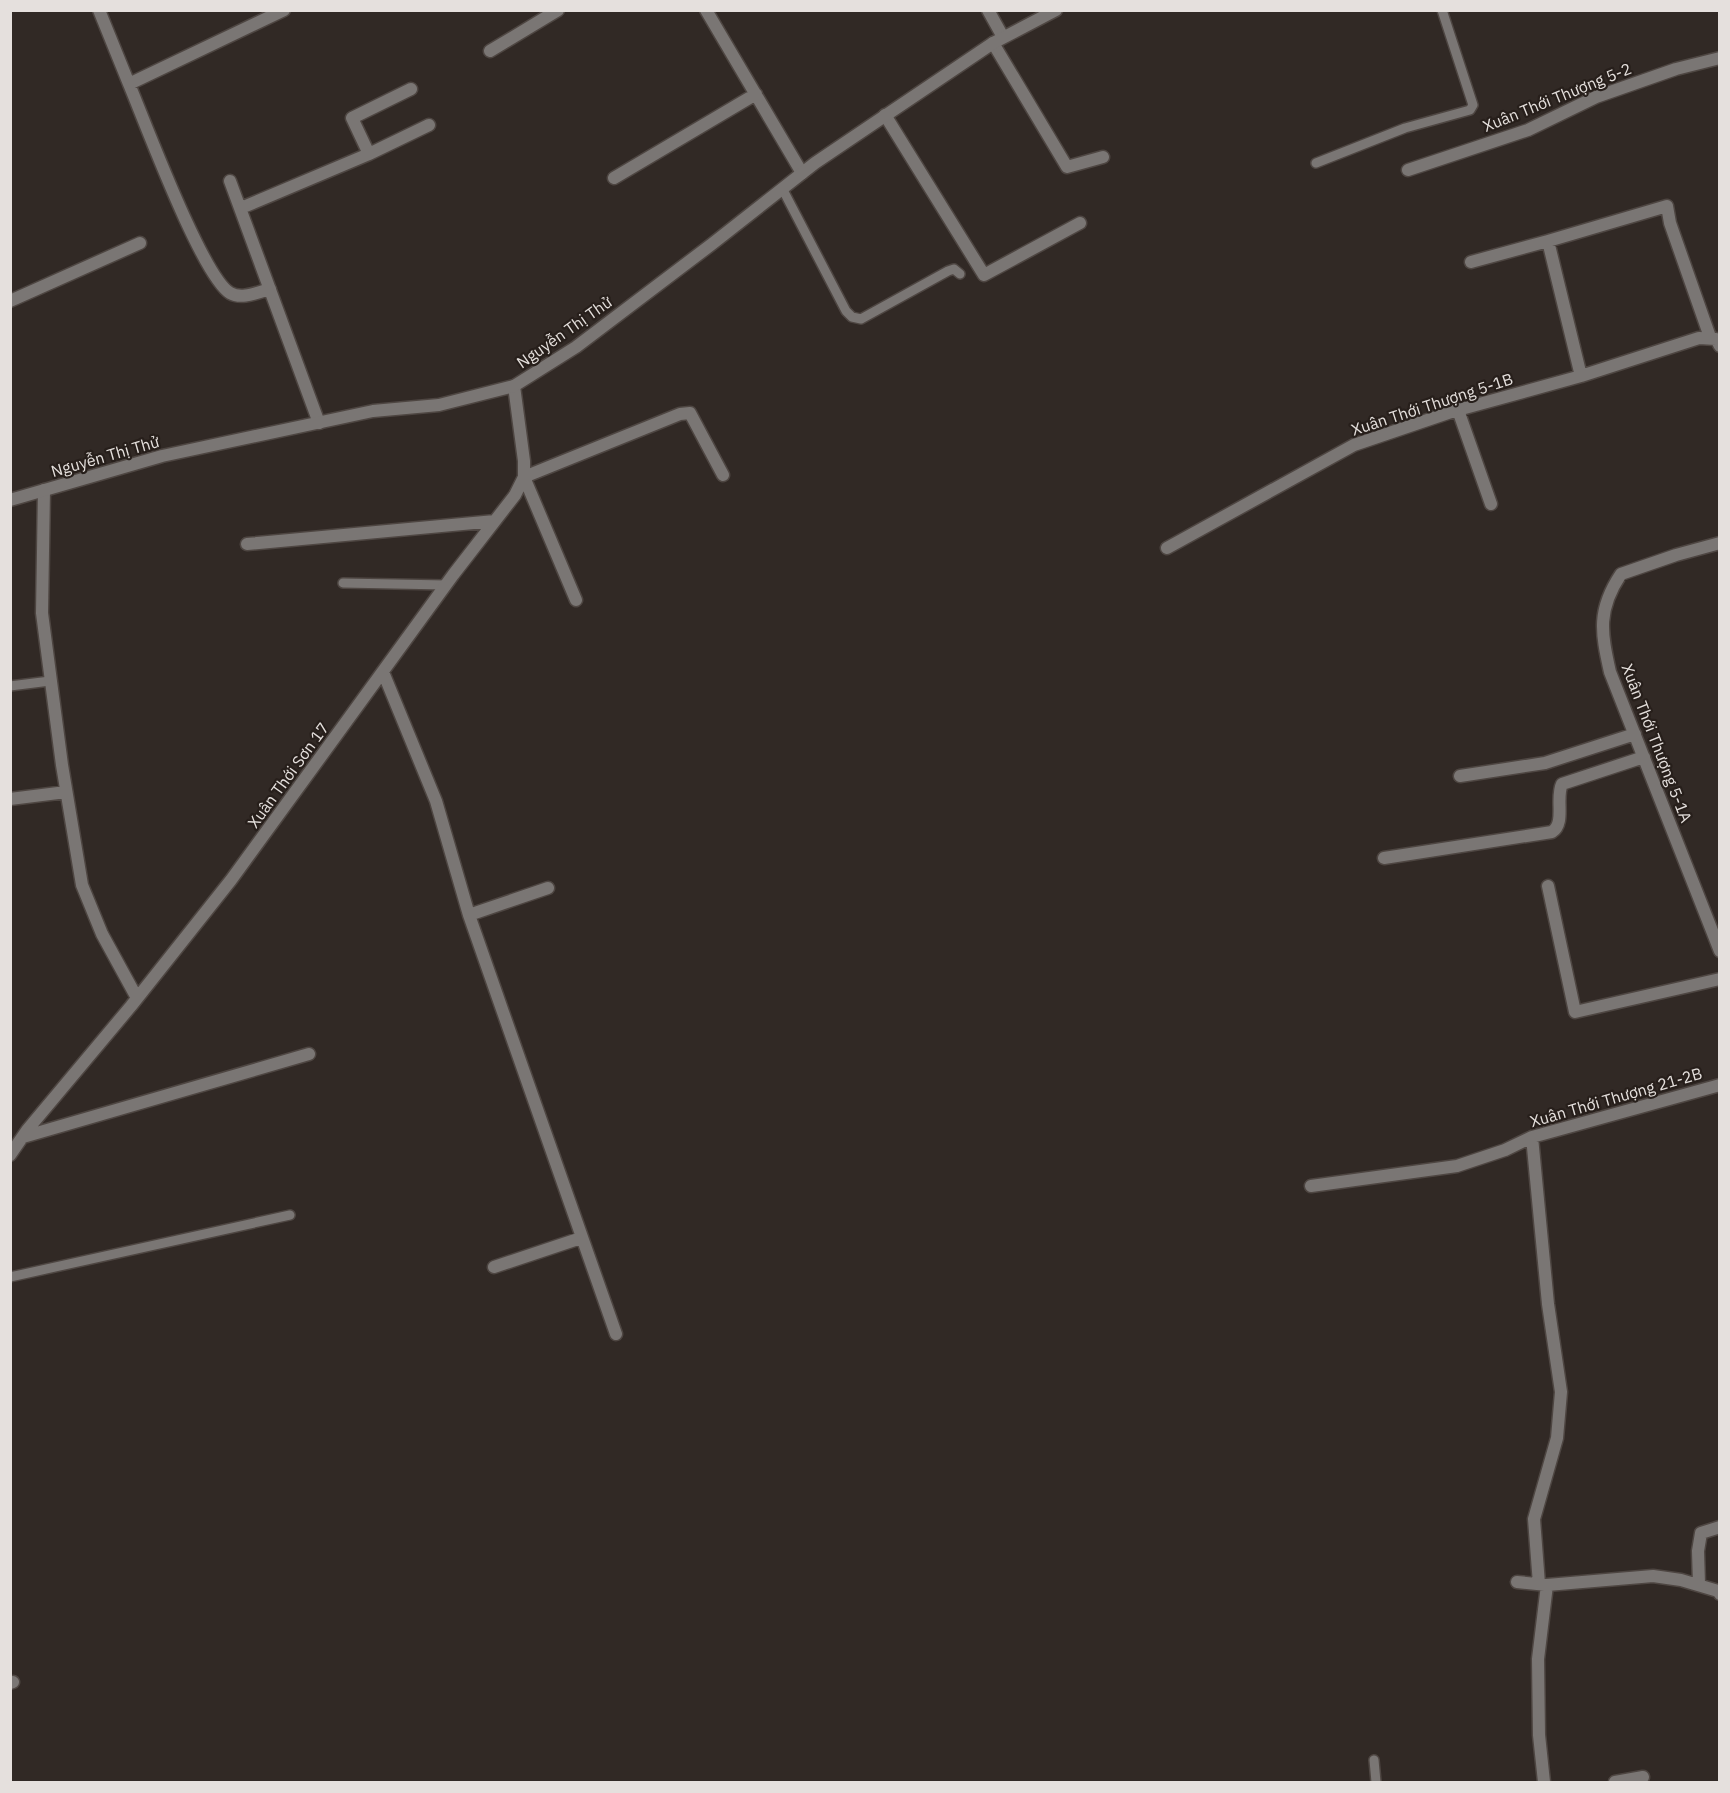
<svg xmlns="http://www.w3.org/2000/svg" width="1730" height="1793" viewBox="0 0 1730 1793" font-family="'IBM Plex Sans',sans-serif">
<rect width="100%" height="100%" fill="#312925"/>
<g fill="none" stroke-linecap="round" stroke-linejoin="round">
<g stroke="#4e4642" stroke-width="12">
<path id="service" d="M 1316,163 L 1405,128 L 1470,110 L 1473,105 L 1442,10
M 782,188 L 846,311 L 852,317 L 861,319 L 948,271 L 954,269 L 960,274
M 343,583 L 446,585
M 10,686 L 50,681
M 10,1277 L 290,1215
M 1374,1760 L 1376,1782"/>
</g>
<g stroke="#4e4642" stroke-width="15">
<path id="minor" d="M 99,10 L 129,84
M 706,10 L 802,173
M 988,10 L 1003,37
M 993,43 L 1067,167 L 1103,157
M 490,51 L 558,10
M 885,115 L 984,275 L 1080,223
M 369,154 L 429,125
M 1408,170 L 1528,130 L 1596,97 L 1676,69 L 1720,58
M 614,178 L 756,94
M 230,181 L 319,423
M 241,208 L 369,154 L 352,118 L 411,89
M 1548,241 L 1667,206 L 1670,223 L 1710,337
M 1471,262 L 1548,241 L 1581,376
M 270,289 C 258,292 242,300 230,293 C 202,276 145,122 129,84 L 284,10
M 10,301 L 140,243
M 1458,410 L 1491,504
M 44,490 L 42,613 L 62,765 L 82,885 L 102,934 L 137,998
M 1720,543 L 1676,555 L 1621,574 C 1597,610 1601,632 1610,672 L 1720,951
M 247,544 L 495,521
M 1167,548 L 1354,445 L 1454,411 L 1581,376 L 1699,338 L 1716,339 L 1720,346
M 576,600 L 524,477 L 680,414 L 690,413 L 723,475
M 383,672 L 436,801 L 469,915 L 497,995 L 616,1334
M 1460,776 L 1545,763 L 1635,734
M 10,799 L 66,792
M 1384,858 L 1552,832 C 1566,823 1555,798 1562,784 L 1644,757
M 1548,886 L 1575,1012 L 1720,979
M 469,915 L 548,888
M 23,1137 L 309,1054
M 1532,1137 L 1548,1304 L 1561,1392 L 1557,1438 L 1534,1519 L 1539,1584
M 10,1155 L 28,1129 L 131,1006 L 231,880 L 453,575 L 515,495 L 524,477 L 524,461 L 514,386
M 1311,1186 L 1457,1166 L 1505,1150 L 1532,1137 L 1720,1085
M 494,1267 L 581,1238
M 1517,1582 L 1547,1585 L 1653,1576 L 1681,1580 L 1718,1591 L 1720,1594
M 1699,1584 L 1698,1551 L 1701,1533 L 1720,1527
M 10,1683 L 13,1682
M 1544,1782 L 1539,1735 L 1538,1659 L 1547,1585
M 1615,1782 L 1643,1777"/>
</g>
<g stroke="#4e4642" stroke-width="15">
<path id="tertiary" d="M 10,500 L 162,456 L 373,411 L 439,405 L 514,386 L 576,347 L 712,244 L 815,163 L 993,43 L 1056,10"/>
</g>
<use href="#service" stroke="#7a7674" stroke-width="9"/>
<use href="#minor" stroke="#7a7674" stroke-width="12"/>
<use href="#tertiary" stroke="#7a7674" stroke-width="12"/>
</g>
<g text-anchor="middle" stroke-width="4.5" stroke-linejoin="round" paint-order="stroke">
<g font-size="16" fill="#e5e0dd" stroke="#271f1b">
<text transform="translate(1557 97) rotate(-22)" y="6">Xuân Thới Thượng 5-2</text>
<text transform="translate(564 332) rotate(-35)" y="6">Nguyễn Thị Thử</text>
<text transform="translate(1432 404) rotate(-18)" y="6">Xuân Thới Thượng 5-1B</text>
<text transform="translate(105 456) rotate(-16)" y="6">Nguyễn Thị Thử</text>
<text transform="translate(1657 743) rotate(69)" y="6">Xuân Thới Thượng 5-1A</text>
<text transform="translate(288 775) rotate(-54)" y="6">Xuân Thới Sơn 17</text>
<text transform="translate(1616 1097) rotate(-16)" y="6">Xuân Thới Thượng 21-2B</text>
</g>
</g>
<rect width="1730" height="1793" fill="none" stroke="#e5e0dd" stroke-width="24"/>
</svg>
